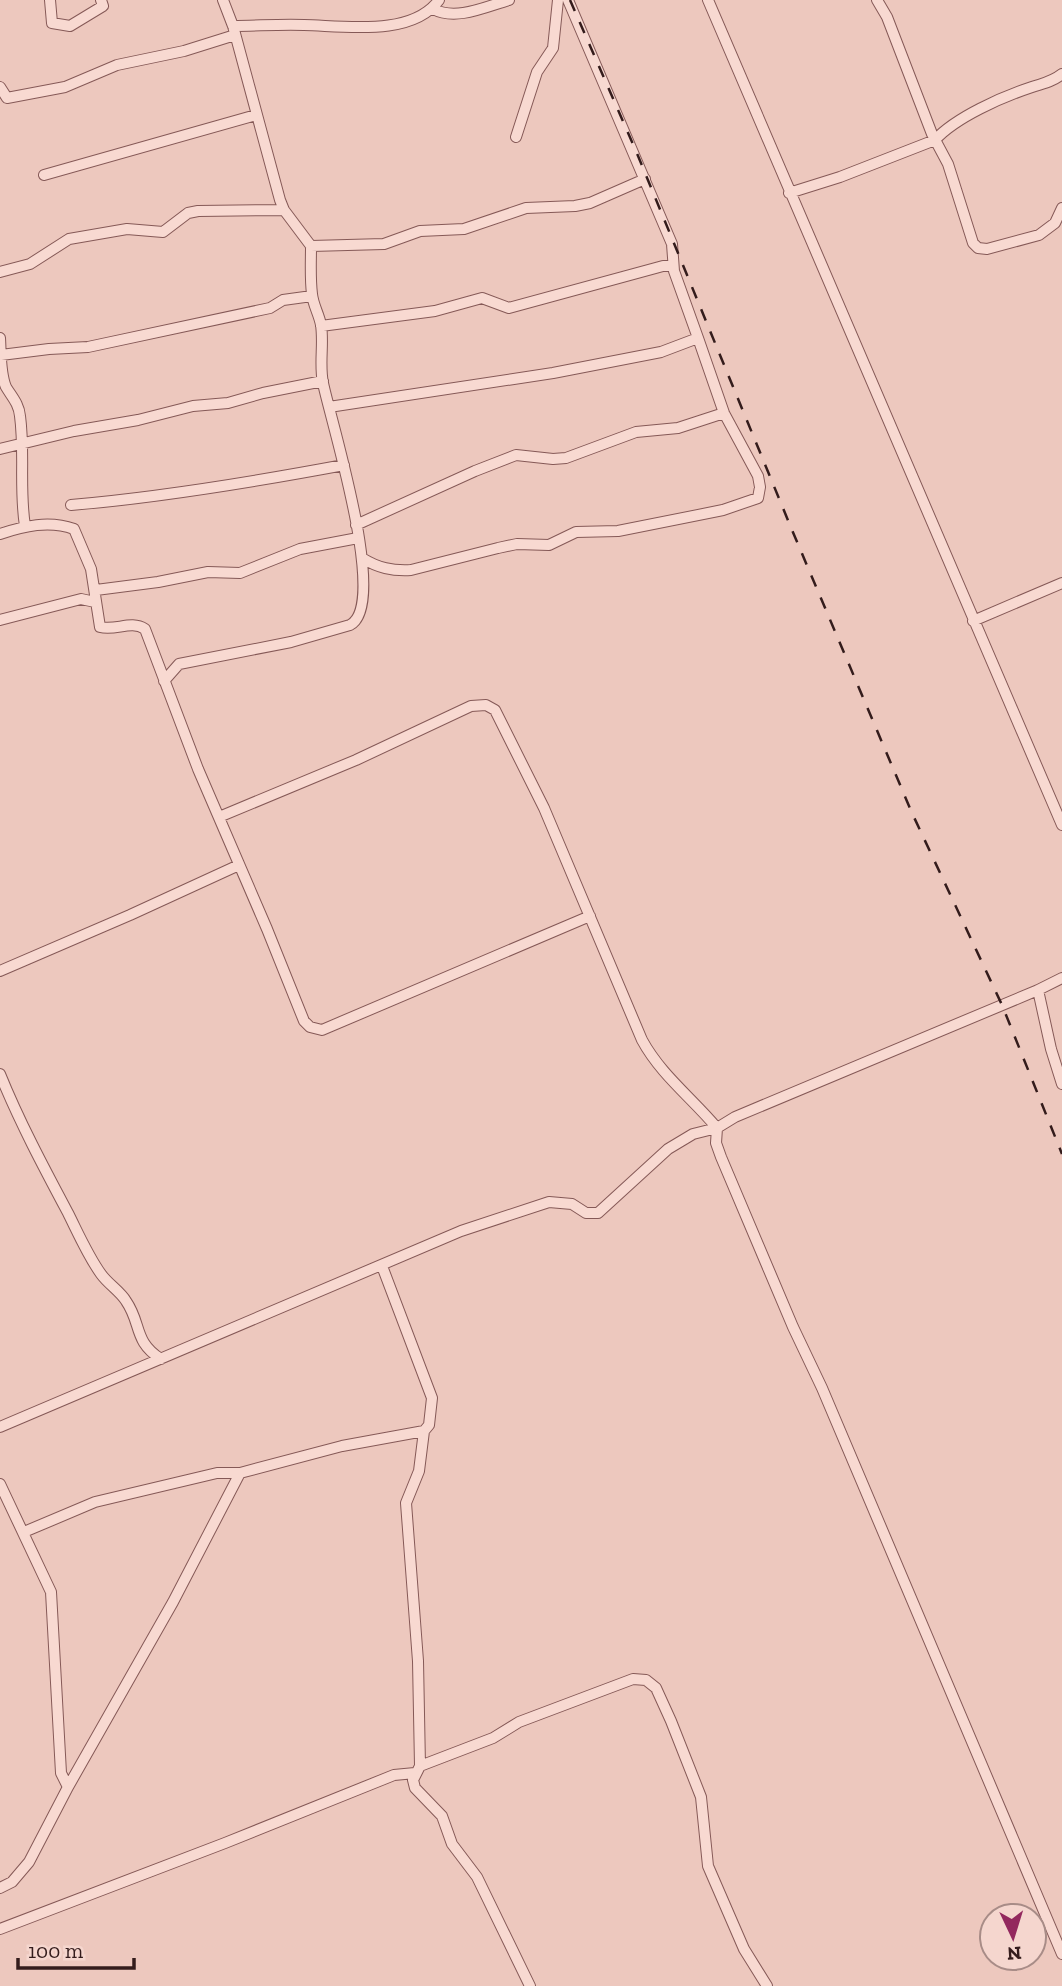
<svg xmlns="http://www.w3.org/2000/svg" width="1062" height="1986" viewBox="0 0 1062 1986" font-family="'Zilla Slab',serif">
<rect width="100%" height="100%" fill="#edc8be"/>
<g fill="none" stroke-linecap="round" stroke-linejoin="round">
<g stroke="#855957" stroke-width="12">
<path id="minor" d="M 50,0 L 52,23 L 70,26 L 103,6 L 101,0
M 223,0 L 233,26 L 280,200 L 284,210 L 311,246 L 384,244 L 420,231 L 464,229 L 526,208 L 575,206 L 590,203 L 645,179
M 708,0 L 1062,825
M 877,0 L 887,17 L 932,134 L 948,164 L 973,243 L 978,248 L 987,249 L 1039,235 L 1055,223 L 1062,208
M 433,9 C 456,21 485,7 509,0
M 233,26 C 256,26 280,24 304,25 C 345,26 412,37 439,0
M 0,87 L 7,98 L 65,87 L 117,65 L 184,51 L 235,35
M 516,137 L 537,72 L 553,48 L 558,0
M 44,175 L 256,115
M 789,193 L 840,177 L 935,140 C 956,117 1002,97 1032,87 C 1044,83 1052,82 1062,74
M 0,272 L 30,264 L 69,239 L 127,229 L 163,232 L 188,213 L 198,211 L 284,210
M 321,326 L 435,311 L 482,298 L 509,308 L 663,266 L 673,266
M 0,338 C 1,353 0,373 6,387 C 12,397 19,404 20,416 C 25,453 19,489 25,526
M 1,355 L 49,349 L 88,347 L 270,308 L 283,300 L 312,296
M 329,407 L 553,373 L 661,352 L 698,338 L 674,271 L 672,244 L 568,0
M 0,449 L 74,431 L 138,420 L 193,406 L 228,403 L 263,393 L 323,381
M 71,505 C 164,497 253,482 344,465
M 356,525 L 475,471 L 516,455 L 553,459 L 566,458 L 636,432 L 678,428 L 724,413
M 0,534 C 24,526 49,520 74,529 L 91,569 L 100,627 C 116,631 131,620 145,629 L 198,769 L 267,929 L 304,1021 L 310,1027 L 322,1030 L 590,916
M 362,558 C 378,568 392,571 411,570 L 498,548 L 517,544 L 549,545 L 576,532 L 618,531 L 723,510 L 758,498 L 760,487 L 758,476 L 724,413 L 698,338
M 96,590 L 158,582 L 208,572 L 240,573 L 300,549 L 358,538
M 0,620 L 81,599 L 95,602
M 973,621 L 1062,583
M 164,681 L 179,664 L 291,642 L 350,625 C 389,605 331,422 323,383 C 319,364 324,344 321,325 C 319,314 313,305 312,294 C 310,278 311,262 311,246
M 0,971 L 130,915 L 239,865
M 1062,978 L 1038,990 L 735,1117 L 717,1128 L 716,1143 L 721,1157 L 793,1327 L 822,1388 L 1062,1954
M 1038,990 L 1051,1049 L 1062,1084
M 0,1074 C 19,1121 44,1168 68,1213 C 78,1233 88,1256 101,1274 C 108,1284 120,1291 126,1301 C 142,1324 133,1341 161,1359
M 382,1266 L 432,1398 L 429,1425 L 424,1431 L 419,1471 L 406,1503 L 418,1661 L 420,1766
M 0,1427 L 461,1231 L 549,1202 L 572,1204 L 586,1213 L 598,1213 L 668,1149 L 693,1134 L 717,1128 C 692,1098 661,1075 642,1040 L 544,808 L 495,710 L 486,705 L 471,706 L 356,760 L 219,817
M 0,1484 L 51,1592 L 61,1773 L 68,1787
M 24,1532 L 95,1502 L 217,1473 L 240,1473 L 342,1446 L 424,1431
M 0,1888 L 12,1882 L 29,1862 L 68,1787 L 173,1602 L 240,1473
M 0,1929 L 225,1843 L 394,1775 L 415,1773
M 530,1986 L 477,1877 L 452,1844 L 442,1816 L 415,1788 L 413,1780 L 420,1766 L 493,1738 L 519,1722 L 633,1679 L 646,1680 L 656,1688 L 671,1721 L 701,1797 L 708,1866 L 744,1949 L 767,1986"/>
</g>
<use href="#minor" stroke="#f8d9d1" stroke-width="10"/>
<path stroke="#341c1c" stroke-width="2.5" stroke-dasharray="12 12" stroke-linecap="butt" d="M 570,0 L 636,151 L 792,530 L 912,813 L 1002,1005 L 1062,1154"/>
</g>
<g transform="translate(1013 1937) rotate(176)"><circle r="33" fill="#f5d6ce" stroke="#a88c87" stroke-width="2"/>
<path d="M0-5L12 26L0 18L-12 26Z" fill="#93285e"/>
<text y="-10" font-size="19" font-weight="bold" text-anchor="middle" fill="#341c1c">N</text>
</g>
<path d="M18 1958v10h116v-10" fill="none" stroke="#341c1c" stroke-width="3.5"/>
<text x="28" y="1958" font-size="21" fill="#341c1c" stroke="#f5d6ce" stroke-width="5" paint-order="stroke">100 m</text>
</svg>
